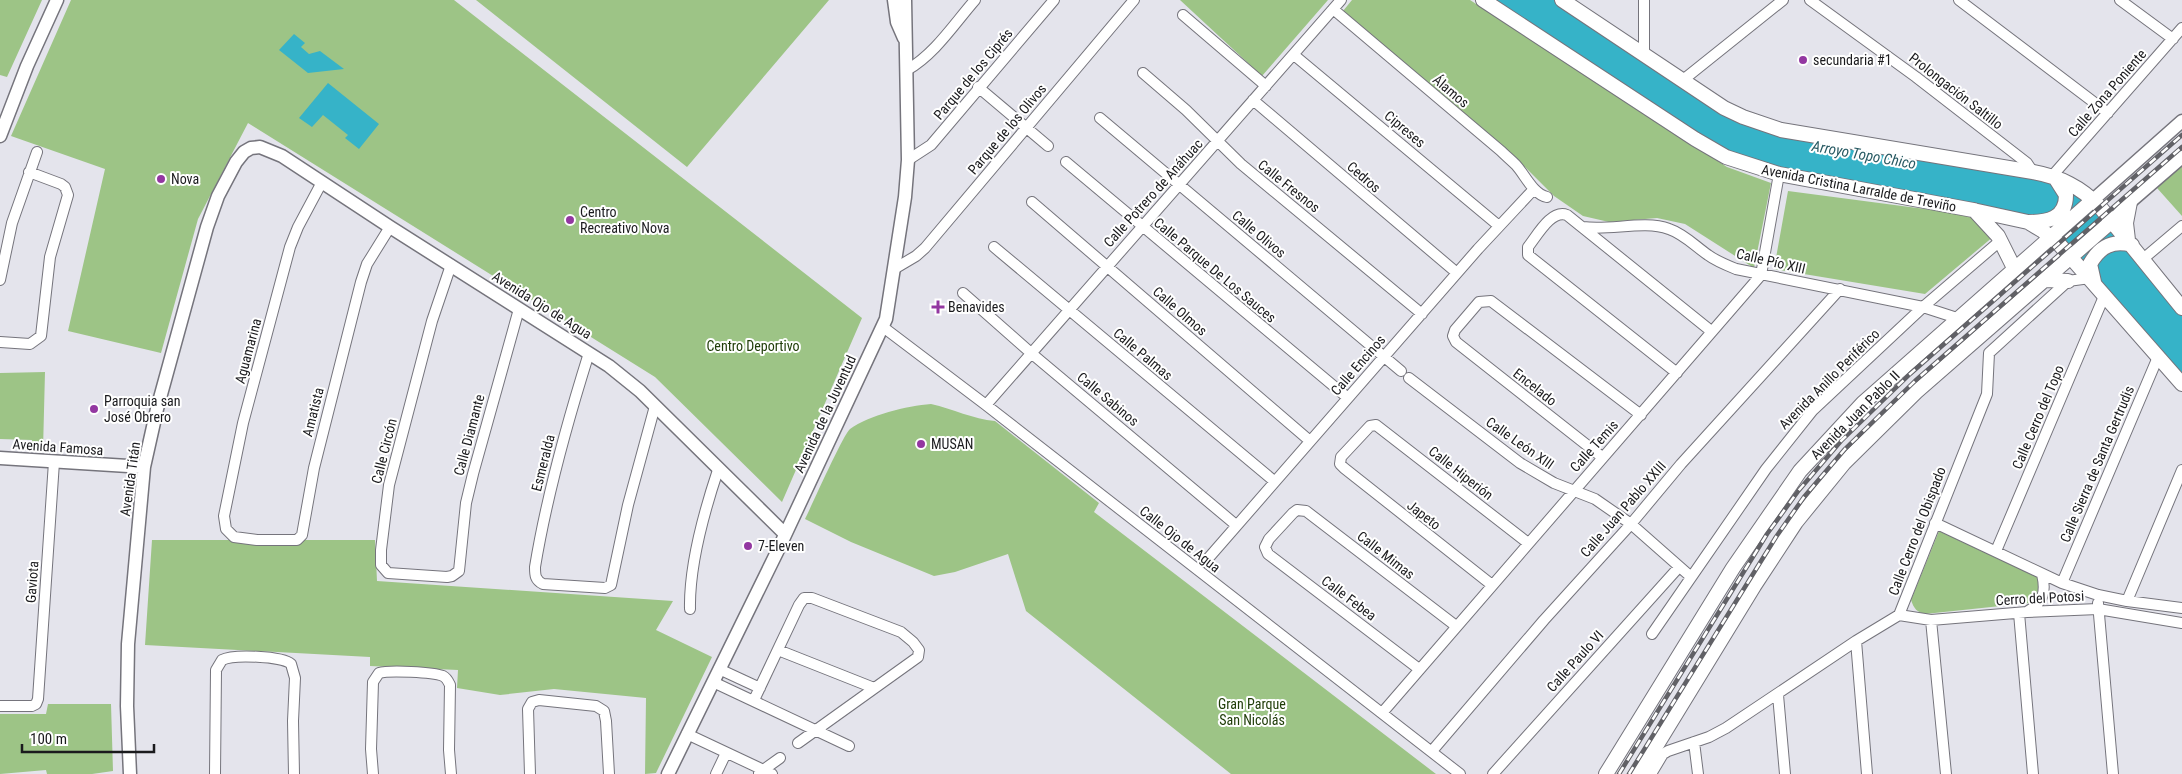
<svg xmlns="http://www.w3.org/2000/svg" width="2182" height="774" viewBox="0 0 2182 774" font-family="'Roboto Condensed',sans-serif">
<rect width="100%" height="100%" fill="#e4e4ec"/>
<path fill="#9dc486" d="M 0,0 L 42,0 L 7,77 L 0,75 Z
M 71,0 L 454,0 L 862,318 L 782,502 L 655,377 L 248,123 L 198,219 L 161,353 L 68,331 L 105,169 L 11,136 Z
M 476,0 L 829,0 L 687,167 Z
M 1180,0 L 1328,0 L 1262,76 Z
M 1352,0 L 1470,0 L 1727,167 L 1771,183 L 1754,268 L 1685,224 L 1657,218 L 1609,222 L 1583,216 L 1554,196 L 1512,154 L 1343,11 Z
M 2182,166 L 2182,216 L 2157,188 Z
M 1788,191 L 1978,216 L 1994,236 L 1925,294 L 1774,269 Z
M 45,372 L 43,450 L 33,451 L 32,440 L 0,439 L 0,373 Z
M 931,404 C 953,409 973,419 995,421 L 1099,503 L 1094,512 L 1436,774 L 1231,774 L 1026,611 L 1008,554 L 955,572 L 934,576 L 851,542 L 805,519 C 812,505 843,435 850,429 C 869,415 907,406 931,404 Z
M 1939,531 L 2039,578 C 2040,589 2037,596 2029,603 L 1925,614 C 1917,612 1914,609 1911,600 Z
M 152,540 L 375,540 L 377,581 L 673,601 L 656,630 L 712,657 L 656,773 L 645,774 L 646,698 L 554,689 L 500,695 L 457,688 L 458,670 L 370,666 L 370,657 L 145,645 Z
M 48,704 L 111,704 L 113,771 L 92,774 L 47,774 L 46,770 L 0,774 L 0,714 L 46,714 Z"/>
<path fill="#36b3c8" d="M 1483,0 L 1562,0 L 1743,117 L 2033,172 L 2076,195 L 2108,225 L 2182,308 L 2182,384 L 2056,233 L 1742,164 Z
M 294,34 L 305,43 L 301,47 L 309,54 L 320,51 L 344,69 L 308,73 L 279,50 Z
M 328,83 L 379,124 L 359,149 L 345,138 L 348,135 L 323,115 L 312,127 L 299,118 Z"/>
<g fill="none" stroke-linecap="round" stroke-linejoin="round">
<g stroke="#75747c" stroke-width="12">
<path id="minor" d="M 1810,0 L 1916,77 L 2027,163 L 2033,172
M 1959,0 L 2108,113
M 2120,0 L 2173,39
M 1333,9 L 1501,151 C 1506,156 1511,160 1516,165 C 1525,175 1533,194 1547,197
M 1183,15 L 1266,86
M 1294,55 L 1499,226
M 1644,55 L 1644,0
M 907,70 C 935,54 954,24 975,0
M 1143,73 L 1186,110 L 1241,164 L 1422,314
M 1683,80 L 1783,0
M 978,87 L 1048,146
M 1253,100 L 1457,273
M 1100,118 L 1401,371
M 908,160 L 931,145 L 1054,0
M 1066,162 L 1348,398
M 2053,175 L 2182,28
M 322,182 L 298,227 L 290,247 L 243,423 L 224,516 L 226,529 L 234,537 L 257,540 L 297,540 L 302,535 L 314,468 L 361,282 L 367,264 L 390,227
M 1032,202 L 1310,441
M 1583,227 C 1610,231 1644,220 1669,229 C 1684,234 1695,246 1708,255 C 1716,261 1726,265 1736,269 L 1923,307 L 1957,318
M 994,247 L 1274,481
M 2143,259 L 2182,226
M 451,265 L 432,321 L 389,485 L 381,550 L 381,565 L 388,573 L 447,577 L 452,576 L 459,571 L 466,503 L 473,474 L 519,309
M 894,269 L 916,256 L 925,248 L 1134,0
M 0,280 L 12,223 L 37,152
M 963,293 L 1031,353 L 1236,525
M 883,327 L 986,405 L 1460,774
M 0,342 L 30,344 L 41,336 L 50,257 L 68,195 L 65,187 L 61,184 L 29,172
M 589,353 C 567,423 547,494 535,567 C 535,575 535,580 543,584 L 605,588 L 611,585 L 628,505 L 655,406
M 1677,373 L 1528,255 L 1528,247 C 1537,236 1551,209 1567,215 L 1711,331
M 1409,378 L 1520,463 L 1554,483 L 1595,499 L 1631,524 L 1690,576
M 986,405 L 1341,0
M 1602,457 L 1456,342 L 1453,336 L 1455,330 L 1479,302 L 1491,301 L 1641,415
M 1935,523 L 2062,583 L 2098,595 L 2127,601 L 2182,608
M 1996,551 L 2105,294
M 1205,562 L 1478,249 L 1534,189
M 2062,583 L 2158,357
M 1492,585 L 1344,468 L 1340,464 L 1341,457 L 1370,426 L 1376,425 L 1528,543
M 2127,601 L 2182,470
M 2098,603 L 2113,774
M 690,609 C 689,564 704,512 718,470
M 2028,611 C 2044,602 2046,591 2042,574
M 2019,613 L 2033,774
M 1899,615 L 1931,620 L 2027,612 L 2098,609 L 2182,623
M 1931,620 L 1946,774
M 1652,634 L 1766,469 L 1813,410 L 1923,307 L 2000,241
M 1856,641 L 1867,774
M 778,650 L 874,688
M 719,669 L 760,688
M 1419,669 L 1268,554 L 1265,547 L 1269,539 L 1293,513 L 1297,510 L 1306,511 L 1456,626
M 713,682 L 849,746
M 1778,695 L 1785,774
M 754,700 L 799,605 L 804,598 L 812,598 L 901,632 L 913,642 L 919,650 L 918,657 L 798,743
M 0,706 L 32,706 L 36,704 L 38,699 L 54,462
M 1382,713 L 1761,275 L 1779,174
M 687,734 L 772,774
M 1694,742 L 1698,774
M 1432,751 L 1544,620 L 1631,524 L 1681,464 L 1840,289
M 759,773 L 780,758
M 215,774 L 216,670 L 222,660 C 233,654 282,656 291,664 L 295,678 L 293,721 L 294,774
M 373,774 L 371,749 L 373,682 L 379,673 C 389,670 433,672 443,676 C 447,678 448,681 450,685 L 449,750 L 451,774
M 530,774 L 528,709 L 532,702 L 539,700 L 596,706 L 604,711 L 606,721 L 609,774
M 716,774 L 726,753
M 1493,774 L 1679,567
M 1651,774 L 1663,754 L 1668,751 L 1709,737 L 1726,728 L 1856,641 L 1899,615 L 1987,394 L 1989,353 L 2068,281 L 2090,278"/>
</g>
<g stroke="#75747c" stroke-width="15">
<path id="tertiary" d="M 894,0 L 897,22 L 904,38
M 0,136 L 27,66 L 57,0
M 2093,200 L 2182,121
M 2112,221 L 2130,202 L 2182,157
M 0,458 L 144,467
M 130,774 L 127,706 L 128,644 L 144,467 L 157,409 L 207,227 L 218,196 L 236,162 L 244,152 L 251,148 L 260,147 L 282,156 L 390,227 L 609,366 L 640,391 L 785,534
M 668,774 L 778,550 L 886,319 L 905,197 L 908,160 L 905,0"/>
</g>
<g stroke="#75747c" stroke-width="16">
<path id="secondary" d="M 1483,0 L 1695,139 L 1726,157 L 1779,174 L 1973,210 L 2028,222 L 2043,231 L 2059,244 L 2182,384
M 1562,0 L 1724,108 L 1743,117 L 1781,130 L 2033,172 C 2060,177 2081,187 2100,207 L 2182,308
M 1974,210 L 1998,236 L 2014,268
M 2028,222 C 2047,222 2066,219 2066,195 L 2054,176
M 2128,240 L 2126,223 L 2130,202
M 2045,280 L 2068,281
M 2094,282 L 2090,264 C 2100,246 2113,240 2132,245
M 1606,774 L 1733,568 L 1800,471 L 1863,403 L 2093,200
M 1639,774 L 1754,586 L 1796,522 L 1844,463 L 1916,392 L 2112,221"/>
</g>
<use href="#minor" stroke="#fff" stroke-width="10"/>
<use href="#tertiary" stroke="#fff" stroke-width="12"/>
<use href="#secondary" stroke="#fff" stroke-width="14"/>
<g stroke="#616166" stroke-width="4.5">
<path id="rail" d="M 1619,774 L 1767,534 L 1799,490 L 1841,441 L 1910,374 L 2182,135
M 1629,774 L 1776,537 L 1804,497 L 1845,449 L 1915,381 L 2182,147"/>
</g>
<use href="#rail" stroke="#fff" stroke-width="2.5" stroke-dasharray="8" stroke-linecap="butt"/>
</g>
<g fill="#9337a1" stroke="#fff" stroke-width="2">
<circle cx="1803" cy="60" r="5"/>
<circle cx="161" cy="179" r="5"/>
<circle cx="570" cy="220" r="5"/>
<path d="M935.5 299.5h5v5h5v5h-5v5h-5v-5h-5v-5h5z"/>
<circle cx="94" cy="409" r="5"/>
<circle cx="921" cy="444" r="5"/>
<circle cx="748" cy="546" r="5"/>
</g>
<g text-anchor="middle" stroke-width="4" stroke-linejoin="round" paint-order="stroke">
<g font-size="14" fill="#1a1a1d" stroke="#fff" text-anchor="start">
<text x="1813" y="65">secundaria #1</text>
<text x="171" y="184">Nova</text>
<text x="580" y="217">Centro<tspan x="580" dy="16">Recreativo Nova</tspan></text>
<text x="948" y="312">Benavides</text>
<text x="104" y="406">Parroquia san<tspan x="104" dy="16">José Obrero</tspan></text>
<text x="931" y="449">MUSAN</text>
<text x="758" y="551">7-Eleven</text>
</g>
<g font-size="14" fill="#1a1a1d" stroke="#fff">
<text transform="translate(973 74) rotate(-50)" y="5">Parque de los Ciprés</text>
<text transform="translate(1451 91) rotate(40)" y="5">Álamos</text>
<text transform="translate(1956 91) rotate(38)" y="5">Prolongación Saltillo</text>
<text transform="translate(2107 93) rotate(-49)" y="5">Calle Zona Poniente</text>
<text transform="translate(1007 129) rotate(-50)" y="5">Parque de los Olivos</text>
<text transform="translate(1405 129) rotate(40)" y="5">Cipreses</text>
<text transform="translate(1364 177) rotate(41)" y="5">Cedros</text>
<text transform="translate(1289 186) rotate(39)" y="5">Calle Fresnos</text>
<text transform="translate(1859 188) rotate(11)" y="5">Avenida Cristina Larralde de Treviño</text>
<text transform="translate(1153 193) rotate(-48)" y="5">Calle Potrero de Anáhuac</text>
<text transform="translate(1259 234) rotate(40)" y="5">Calle Olivos</text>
<text transform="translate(1771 261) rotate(13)" y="5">Calle Pío XIII</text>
<text transform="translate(1215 270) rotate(40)" y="5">Calle Parque De Los Sauces</text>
<text transform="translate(542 305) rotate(32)" y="5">Avenida Ojo de Agua</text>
<text transform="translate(1180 311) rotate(41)" y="5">Calle Olmos</text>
<text transform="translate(248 351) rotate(-75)" y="5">Aguamarina</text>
<text transform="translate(1143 354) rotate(40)" y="5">Calle Palmas</text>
<text transform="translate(1358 365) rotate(-49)" y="5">Calle Encinos</text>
<text transform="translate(1829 379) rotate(-45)" y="5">Avenida Anillo Periférico</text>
<text transform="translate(1535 387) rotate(38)" y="5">Encelado</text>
<text transform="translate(1108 399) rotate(40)" y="5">Calle Sabinos</text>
<text transform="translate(313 412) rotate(-76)" y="5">Amatista</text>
<text transform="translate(825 414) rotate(-65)" y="5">Avenida de la Juventud</text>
<text transform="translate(1855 415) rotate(-45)" y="5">Avenida Juan Pablo II</text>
<text transform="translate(2038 417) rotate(-67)" y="5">Calle Cerro del Topo</text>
<text transform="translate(469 435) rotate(-75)" y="5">Calle Diamante</text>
<text transform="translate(1520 443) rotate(35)" y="5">Calle León XIII</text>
<text transform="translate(1594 446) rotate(-48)" y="5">Calle Temis</text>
<text transform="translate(58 447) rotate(4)" y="5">Avenida Famosa</text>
<text transform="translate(384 451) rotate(-76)" y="5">Calle Circón</text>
<text transform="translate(543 463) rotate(-76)" y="5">Esmeralda</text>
<text transform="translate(2097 464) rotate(-67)" y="5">Calle Sierra de Santa Gertrudis</text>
<text transform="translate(1461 473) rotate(38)" y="5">Calle Hiperión</text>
<text transform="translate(130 479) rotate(-82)" y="5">Avenida Titán</text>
<text transform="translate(1623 509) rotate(-49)" y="5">Calle Juan Pablo XXIII</text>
<text transform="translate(1424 515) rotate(38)" y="5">Japeto</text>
<text transform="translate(1917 531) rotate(-69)" y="5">Calle Cerro del Obispado</text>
<text transform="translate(1180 539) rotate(38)" y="5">Calle Ojo de Agua</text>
<text transform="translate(1386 555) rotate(38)" y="5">Calle Mimas</text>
<text transform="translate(32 582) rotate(-86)" y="5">Gaviota</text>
<text transform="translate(1349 598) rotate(37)" y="5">Calle Febea</text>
<text transform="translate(2040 598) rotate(-3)" y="5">Cerro del Potosi</text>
<text transform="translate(1575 661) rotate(-48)" y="5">Calle Paulo VI</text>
</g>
<g font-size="14" fill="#203d09" stroke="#fff">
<text x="753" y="351">Centro Deportivo</text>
<text x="1252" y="709">Gran Parque<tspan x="1252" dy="16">San Nicolás</tspan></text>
</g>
<g font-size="15" font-style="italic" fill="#285a63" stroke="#fff">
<text transform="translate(1864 155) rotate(10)" y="5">Arroyo Topo Chico</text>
</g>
</g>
<path d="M22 744v8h132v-8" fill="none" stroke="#1a1a1d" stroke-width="2.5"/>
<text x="30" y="744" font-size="15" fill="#1a1a1d" stroke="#ffffff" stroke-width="4" paint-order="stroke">100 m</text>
</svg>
